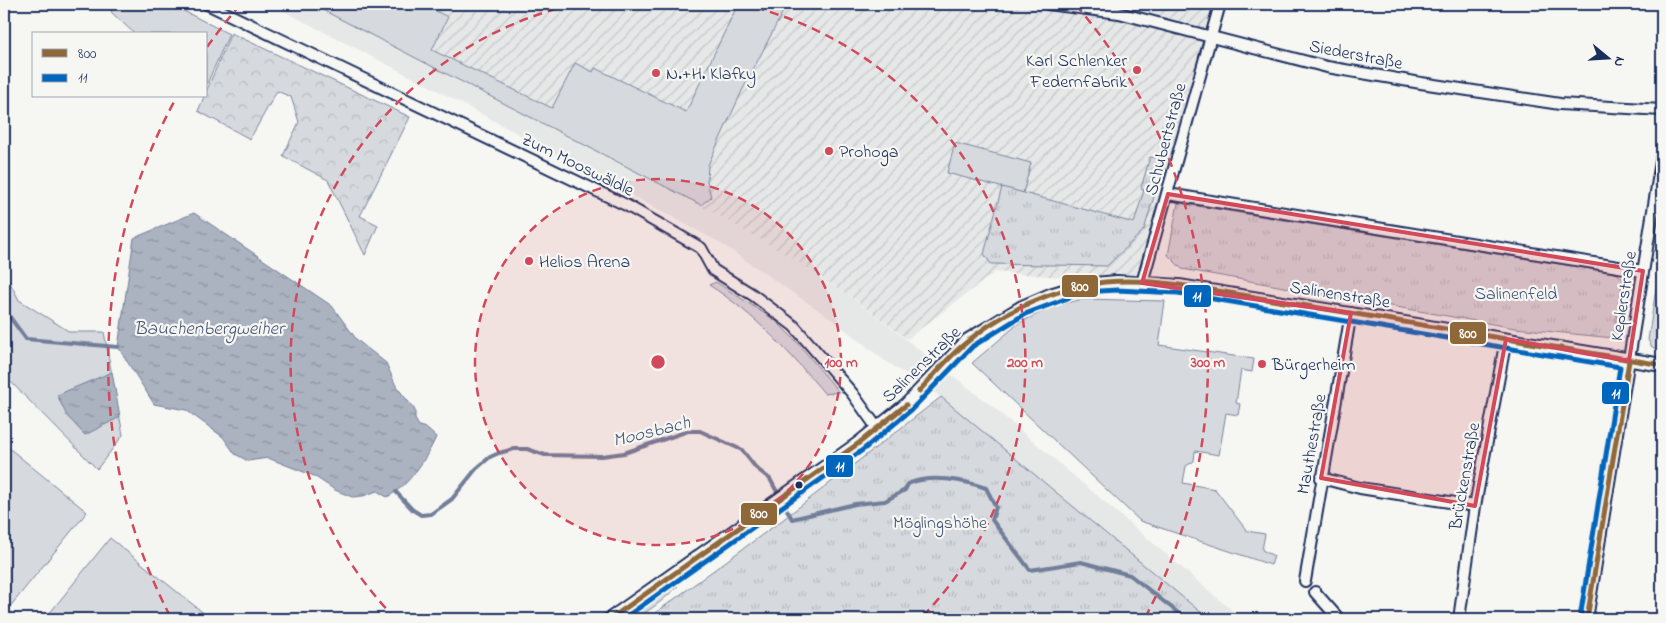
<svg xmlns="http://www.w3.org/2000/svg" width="1666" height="623" viewBox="0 0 1666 623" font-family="'Indie Flower',sans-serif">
<defs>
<pattern id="industrial-furrows" width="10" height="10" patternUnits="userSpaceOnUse" patternTransform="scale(1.25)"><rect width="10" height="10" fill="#e6e7e7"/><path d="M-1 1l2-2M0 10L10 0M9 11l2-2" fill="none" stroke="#c5c6c9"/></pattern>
<pattern id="forest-crowns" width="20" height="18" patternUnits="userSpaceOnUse" patternTransform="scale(1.25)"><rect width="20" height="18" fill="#d6d9dd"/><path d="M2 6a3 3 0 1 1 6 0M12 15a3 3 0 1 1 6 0" fill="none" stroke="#b7bbc0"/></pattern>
<pattern id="park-tufts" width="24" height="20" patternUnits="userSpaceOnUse" patternTransform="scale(1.25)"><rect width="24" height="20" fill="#d6d9dd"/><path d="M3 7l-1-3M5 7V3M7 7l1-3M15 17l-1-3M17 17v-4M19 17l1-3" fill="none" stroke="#b7bbc0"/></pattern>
<pattern id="water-ripples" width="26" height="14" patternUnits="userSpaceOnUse" patternTransform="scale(1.25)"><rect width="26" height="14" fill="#abb2c0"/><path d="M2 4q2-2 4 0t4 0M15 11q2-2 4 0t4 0" fill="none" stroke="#8a919f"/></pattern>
</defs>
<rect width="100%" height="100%" fill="#f6f6f2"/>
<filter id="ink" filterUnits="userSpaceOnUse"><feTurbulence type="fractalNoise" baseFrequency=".02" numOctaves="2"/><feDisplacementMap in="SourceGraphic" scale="10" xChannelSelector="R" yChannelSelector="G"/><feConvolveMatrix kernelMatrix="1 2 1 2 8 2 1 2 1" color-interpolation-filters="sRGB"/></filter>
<g filter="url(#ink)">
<path fill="#e6e7e7" d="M 270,4 L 311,4 L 721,217 L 794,259 L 854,299 L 993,407 L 1242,619 L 1209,619 L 941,397 L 884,360 L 833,320 L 719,242 L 431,87 Z"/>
<path fill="url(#industrial-furrows)" d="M 311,4 L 1220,4 L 1142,283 L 995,272 L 907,339 L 854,299 L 794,259 L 721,217 Z"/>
<path fill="#d6d9dd" stroke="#78849e" d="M 109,4 L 170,4 L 229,34 L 206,86 L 206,34 L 135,34 L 112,13 Z
M 311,4 L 421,4 L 448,17 L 432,50 L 552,108 L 575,63 L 593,72 L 595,68 L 686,112 L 738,4 L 787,4 L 742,91 L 708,165 L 707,181 L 711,197 L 701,205 Z
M 955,143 L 1031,163 L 1023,193 L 947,173 Z
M 4,271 L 19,300 L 70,332 L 104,332 L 123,435 L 97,469 L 4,375 Z
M 1662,279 L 1662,351 L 1652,347 L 1648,340 L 1657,282 Z
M 716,282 L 776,321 L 796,341 L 839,392 L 825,394 C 790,353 756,315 709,285 Z
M 1083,299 L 1165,301 L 1159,345 L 1254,359 L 1252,372 L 1241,370 L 1236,403 L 1240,404 L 1238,415 L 1226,413 L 1219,455 L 1195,451 L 1194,461 L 1186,466 L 1183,483 L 1215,489 L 1247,531 L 1265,534 L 1262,550 L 1274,556 L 1271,565 L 1140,521 L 972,363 L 1019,323 L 1055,306 Z
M 4,444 L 87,512 L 4,614 Z
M 110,538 L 211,619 L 45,619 Z
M 676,584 L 678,586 C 664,599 643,619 624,619 Z"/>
<path fill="url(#forest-crowns)" stroke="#78849e" d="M 231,33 L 410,117 L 360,216 L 378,225 L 365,255 L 328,180 L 283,156 L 299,122 L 291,97 L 277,91 L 250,139 L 198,111 Z"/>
<path fill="url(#park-tufts)" stroke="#78849e" d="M 1150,157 L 1165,160 L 1144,230 L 1107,266 L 991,264 L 984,254 L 1002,187 L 1134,223 L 1144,190 L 1141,188 Z
M 1178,203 L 1616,273 L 1623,279 L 1613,338 L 1515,328 L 1182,269 L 1168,255 Z
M 941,397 L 1209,619 L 647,619 L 781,521 Z"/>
<path fill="url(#water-ripples)" stroke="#717e99" d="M 194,213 L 332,306 L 357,340 L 386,363 L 396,386 L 415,410 L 415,419 L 419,426 L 426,428 L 436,437 C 427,458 408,487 387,497 L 377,491 L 363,496 L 352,497 L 335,490 L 314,476 L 268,458 L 248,461 L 235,454 L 223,437 L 186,410 L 154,404 L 118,347 L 134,238 Z
M 112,372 L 120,417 L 85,435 L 67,416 L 57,395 Z"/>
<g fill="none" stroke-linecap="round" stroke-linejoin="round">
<path stroke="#717e99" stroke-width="4" d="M 4,309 L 26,339 L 118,347
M 396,492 L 413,510 L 421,515 L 431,514 L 452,499 L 476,469 L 490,457 L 499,453 L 514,449 L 527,449 L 545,455 L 602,456 L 624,453 L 688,431 L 700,431 L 742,450 L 756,468 L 770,479 L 792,519 L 855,504 L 885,501 L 905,490 L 908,484 C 930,474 963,480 986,488 L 996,507 L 992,520 L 1030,570 L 1081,562 L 1130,575 L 1186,619"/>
<g stroke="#1b2f5e" stroke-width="14">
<path id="minor" d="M 207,4 L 626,205 L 701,248 L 713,270 L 753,295 L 794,326 L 852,393 L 877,428
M 1048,4 L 1119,13 L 1327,67 L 1421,83 L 1560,104 L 1662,110
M 1168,194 L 1643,271
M 1142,283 L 1220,4
M 1321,478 L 1360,488 L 1475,506
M 1305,581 L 1351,313
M 1315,592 L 1339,619
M 1459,619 L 1475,506 L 1506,339
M 1587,619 L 1662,155"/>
</g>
<g stroke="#1b2f5e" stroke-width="16">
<path id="tertiary" d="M 610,619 L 859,443 L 906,405 L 968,340 L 1022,307 L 1050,295 L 1083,285 L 1117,282 L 1179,286 L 1662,365"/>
</g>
<use href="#minor" stroke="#f6f6f2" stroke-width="10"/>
<use href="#tertiary" stroke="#f6f6f2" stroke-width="12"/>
<g stroke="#f6f6f2" stroke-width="9">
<path id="bus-1" d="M 919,391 C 933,376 946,360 961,347 C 999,313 1054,287 1105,282 C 1137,279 1168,283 1200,288 L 1662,365
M 610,619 L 859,443 L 906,405
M 1587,619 L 1629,361"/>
</g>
<g stroke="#f6f6f2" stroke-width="9">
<path id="bus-2" d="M 623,619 L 864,449 L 911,410 L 973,346 L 1025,314 L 1084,292 L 1117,290 L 1178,293 L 1620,367 L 1580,618"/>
</g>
<use href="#bus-1" stroke="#8f683a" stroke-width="5"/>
<use href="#bus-2" stroke="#0065bd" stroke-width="5"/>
</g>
</g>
<path fill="#d1495b" fill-opacity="0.2" stroke="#d1495b" stroke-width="4" stroke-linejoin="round" d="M 1168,194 L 1643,271 L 1629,361 L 1506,339 L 1475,506 L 1321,478 L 1351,313 L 1142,283 Z"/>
<circle cx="658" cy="362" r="183" fill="#d1495b" fill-opacity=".12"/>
<g fill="none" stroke="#d1495b" stroke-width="2.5" stroke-dasharray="9 6">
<circle cx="658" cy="362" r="183"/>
<path d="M396 619A367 367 0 0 1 575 4M741 4A367 367 0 0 1 920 619"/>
<path d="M170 616A550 550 0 0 1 175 100M207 47A550 550 0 0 1 240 5M1076 5A550 550 0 0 1 1146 616"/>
</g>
<g fill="#d1495b" stroke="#f6f6f2" stroke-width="2">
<circle cx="1137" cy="70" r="5"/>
<circle cx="656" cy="73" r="5"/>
<circle cx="829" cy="151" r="5"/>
<circle cx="529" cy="261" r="5"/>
<circle cx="1262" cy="364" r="5"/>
</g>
<circle fill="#1b2f5e" stroke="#f6f6f2" stroke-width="2" cx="799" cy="485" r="4.5"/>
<g text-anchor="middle" stroke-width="4.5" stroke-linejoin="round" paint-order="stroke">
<g font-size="18" fill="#1b2f5e" stroke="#f6f6f2">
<text transform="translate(1356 54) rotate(11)" y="6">Siederstraße</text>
<text transform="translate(1165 139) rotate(-75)" y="6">Schubertstraße</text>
<text transform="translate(578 164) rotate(26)" y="6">Zum Mooswäldle</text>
<text transform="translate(1340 294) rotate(9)" y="6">Salinenstraße</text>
<text transform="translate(1623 296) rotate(-81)" y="6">Keplerstraße</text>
<text transform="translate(921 364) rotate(-44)" y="6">Salinenstraße</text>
<text transform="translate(1311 444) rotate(-80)" y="6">Mauthestraße</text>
<text transform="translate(1464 476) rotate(-80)" y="6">Brückenstraße</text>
</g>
<g font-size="18" fill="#1b2f5e" stroke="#f6f6f2" text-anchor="start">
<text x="1127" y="66" text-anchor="end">Karl Schlenker<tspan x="1127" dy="21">Federnfabrik</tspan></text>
<text x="666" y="79">N.+H. Klafky</text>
<text x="839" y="157">Prohoga</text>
<text x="539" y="267">Helios Arena</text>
<text x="1272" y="370">Bürgerheim</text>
</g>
<g font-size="18" fill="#405177" stroke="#f6f6f2">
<text x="1516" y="299">Salinenfeld</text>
<text x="940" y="528">Möglingshöhe</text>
</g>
<g font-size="19" font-style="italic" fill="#46567b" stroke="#f6f6f2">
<text x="209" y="334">Bauchenbergweiher</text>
<text transform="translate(651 430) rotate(-14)" y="7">Moosbach</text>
</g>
</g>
<circle cx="658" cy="362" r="8" fill="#d1495b" stroke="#f6f6f2" stroke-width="2.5"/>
<g font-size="15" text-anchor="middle" font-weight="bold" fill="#d1495b" stroke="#f6f6f2" stroke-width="4.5" stroke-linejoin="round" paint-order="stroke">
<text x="841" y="367">100 m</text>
<text x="1025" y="367">200 m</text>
<text x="1208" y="367">300 m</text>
</g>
<g stroke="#f6f6f2" stroke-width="2">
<rect x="1061" y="274" width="38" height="24" rx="5" fill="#8f683a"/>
<rect x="1183" y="284" width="29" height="24" rx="5" fill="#0065bd"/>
<rect x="1449" y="321" width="38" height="24" rx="5" fill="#8f683a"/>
<rect x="1601" y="381" width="29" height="24" rx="5" fill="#0065bd"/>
<rect x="825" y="454" width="29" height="24" rx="5" fill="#0065bd"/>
<rect x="740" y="502" width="38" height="24" rx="5" fill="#8f683a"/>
</g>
<g font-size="14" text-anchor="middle" font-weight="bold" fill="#fff">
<text x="1080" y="291">800</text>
<text x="1197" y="301">11</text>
<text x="1468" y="338">800</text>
<text x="1616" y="398">11</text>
<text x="840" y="471">11</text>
<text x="759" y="518">800</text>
</g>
<rect width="1666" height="623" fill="none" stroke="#f6f6f2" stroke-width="20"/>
<rect x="10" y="10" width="1646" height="603" fill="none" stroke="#1b2f5e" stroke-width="2" filter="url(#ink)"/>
<rect x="32" y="32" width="175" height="65" fill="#f6f6f2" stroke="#9ea6b7"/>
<rect x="42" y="49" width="25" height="8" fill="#8f683a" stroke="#9ea6b7"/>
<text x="78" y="58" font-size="15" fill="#1b2f5e">800</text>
<rect x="42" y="74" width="25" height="8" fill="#0065bd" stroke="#9ea6b7"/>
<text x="78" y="82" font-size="15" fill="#1b2f5e">11</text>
<g transform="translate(1608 58) rotate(108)" stroke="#f6f6f2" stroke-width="4" paint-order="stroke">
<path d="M0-4L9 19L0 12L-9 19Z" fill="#1b2f5e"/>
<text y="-8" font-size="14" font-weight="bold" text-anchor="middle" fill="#1b2f5e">N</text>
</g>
</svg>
